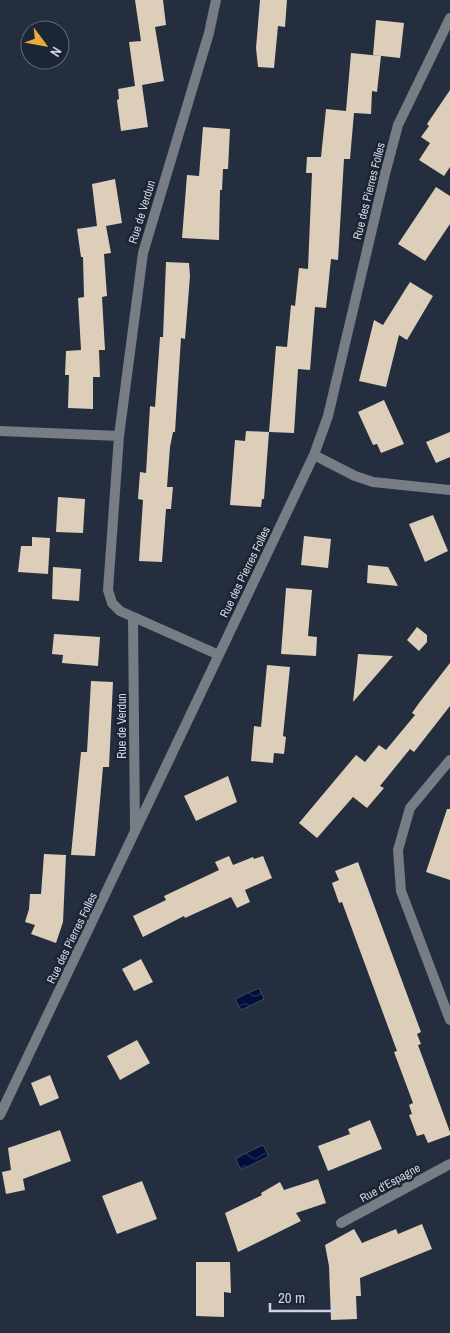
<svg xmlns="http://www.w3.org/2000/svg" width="450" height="1333" viewBox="0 0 450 1333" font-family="'Archivo Narrow',sans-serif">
<defs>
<pattern id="water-waves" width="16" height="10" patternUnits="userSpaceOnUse" patternTransform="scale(1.25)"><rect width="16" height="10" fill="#001039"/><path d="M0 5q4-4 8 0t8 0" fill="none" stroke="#243255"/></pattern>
</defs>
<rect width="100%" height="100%" fill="#242e3e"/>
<path fill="url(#water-waves)" stroke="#3e4b6b" d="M 259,988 L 264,999 L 241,1010 L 235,999 Z
M 263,1145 L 269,1156 L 241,1170 L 235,1158 Z"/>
<path fill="#dcceb9" d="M 135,0 L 163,0 L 166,25 L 155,27 L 164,81 L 142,85 L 148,127 L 121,131 L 117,100 L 119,99 L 118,89 L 135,86 L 129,42 L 141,41 Z
M 260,0 L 287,0 L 285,27 L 278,26 L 274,68 L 258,67 L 256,48 Z
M 376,20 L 404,23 L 400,58 L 373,55 Z
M 351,53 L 381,56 L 377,92 L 372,91 L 371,114 L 354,113 L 350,159 L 344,159 L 338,260 L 331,259 L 326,308 L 315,307 L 310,370 L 298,369 L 294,433 L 269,432 L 276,346 L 287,347 L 291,305 L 295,306 L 299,268 L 308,269 L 312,173 L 306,173 L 307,157 L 321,157 L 326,109 L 346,111 Z
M 450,90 L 450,167 L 444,176 L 419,160 L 430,143 L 421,137 L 429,126 L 427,124 Z
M 203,127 L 230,129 L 228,169 L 223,169 L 222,190 L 220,190 L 219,240 L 182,238 L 187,175 L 199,176 Z
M 115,179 L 122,223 L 106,226 L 111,253 L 104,254 L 107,296 L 102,297 L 105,350 L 99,350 L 100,377 L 93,377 L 93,409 L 68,408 L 69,375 L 65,375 L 66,351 L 81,350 L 78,298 L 84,297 L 83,257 L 81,257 L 77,229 L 97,226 L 92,184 Z
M 436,187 L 450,196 L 450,224 L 425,261 L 398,244 Z
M 166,262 L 189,263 L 190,276 L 185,339 L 181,338 L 175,432 L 173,432 L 170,447 L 167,487 L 173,487 L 171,509 L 166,509 L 162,562 L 139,561 L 143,500 L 138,499 L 140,472 L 146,473 L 150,406 L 155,407 L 160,337 L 163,337 Z
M 410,282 L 433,296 L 407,340 L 399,335 L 386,387 L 359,381 L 374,320 L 383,325 Z
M 384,400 L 404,444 L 381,453 L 377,444 L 373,445 L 358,412 Z
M 246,431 L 269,432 L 264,499 L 262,499 L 261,507 L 230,505 L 235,440 L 245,441 Z
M 450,432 L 450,457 L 436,463 L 426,442 Z
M 58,497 L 85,499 L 83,533 L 56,532 Z
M 433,515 L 448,551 L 425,562 L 409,524 Z
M 304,536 L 331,539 L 328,568 L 301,565 Z
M 32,537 L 50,538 L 48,574 L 18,572 L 21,546 L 32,546 Z
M 368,565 L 388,567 L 398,586 L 367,583 Z
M 53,567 L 81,569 L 79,601 L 52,599 Z
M 286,588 L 312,590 L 308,636 L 317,637 L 316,656 L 281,654 Z
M 417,627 L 427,635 L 427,642 L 419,651 L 407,640 Z
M 54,634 L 100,637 L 98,666 L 62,663 L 63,655 L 52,654 Z
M 358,654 L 393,656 L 353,702 L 356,674 Z
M 450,663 L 450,706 L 414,752 L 410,749 L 380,786 L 384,788 L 367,808 L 353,797 L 317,838 L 299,823 L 356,755 L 365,762 L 379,745 L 386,750 L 415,715 L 412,713 L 419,703 Z
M 267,665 L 290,667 L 283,736 L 286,737 L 284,754 L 274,753 L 273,763 L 251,761 L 254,726 L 261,727 Z
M 91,681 L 113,682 L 109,767 L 103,767 L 95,856 L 71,855 L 81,752 L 87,752 Z
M 228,776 L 237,802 L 196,821 L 184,796 Z
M 447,809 L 450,809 L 450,880 L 426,872 Z
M 44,854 L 66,855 L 63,922 L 56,943 L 31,934 L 35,925 L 25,922 L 29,909 L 30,894 L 41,894 Z
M 229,856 L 233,865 L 253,857 L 254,859 L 263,856 L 272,878 L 245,890 L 250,902 L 237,908 L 231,897 L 185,918 L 184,916 L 143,937 L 133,916 L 166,900 L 164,896 L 219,870 L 215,862 Z
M 358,862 L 421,1032 L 417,1034 L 421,1044 L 418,1045 L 450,1132 L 450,1135 L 428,1143 L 424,1134 L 417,1136 L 409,1115 L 412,1114 L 409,1105 L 413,1103 L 394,1052 L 397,1051 L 342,902 L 339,903 L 332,883 L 339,880 L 335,871 Z
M 141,959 L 153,982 L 134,991 L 122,969 Z
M 137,1040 L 150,1063 L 120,1080 L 107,1056 Z
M 50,1075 L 59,1098 L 40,1106 L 31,1083 Z
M 370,1120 L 382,1149 L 328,1171 L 318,1146 L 350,1134 L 348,1129 Z
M 60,1130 L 71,1161 L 23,1179 L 25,1190 L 6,1194 L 2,1172 L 11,1170 L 8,1148 Z
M 318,1179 L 326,1203 L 296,1213 L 301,1221 L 238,1252 L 225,1213 L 262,1195 L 261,1193 L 280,1182 L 284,1190 Z
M 142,1181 L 157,1219 L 117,1234 L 102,1196 Z
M 422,1224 L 432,1249 L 360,1278 L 361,1296 L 356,1296 L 357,1319 L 331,1320 L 329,1266 L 325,1245 L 354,1229 L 362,1243 L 396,1229 L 398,1234 Z
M 196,1262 L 230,1262 L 231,1293 L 224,1292 L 224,1317 L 196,1316 Z"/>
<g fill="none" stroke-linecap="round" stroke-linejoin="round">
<path stroke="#777c85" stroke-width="10" d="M 216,0 L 209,33 L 143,253 L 119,436 L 108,590 L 112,603 L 120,611 L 219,655
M 0,431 L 119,436
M 314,455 L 355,476 L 373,482 L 450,490
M 133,618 L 135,830
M 450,760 L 410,808 L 398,850 L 401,891 L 450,1020
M 0,1115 L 314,455 L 328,416 L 385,174 L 398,125 L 450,18
M 341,1223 L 450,1164"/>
</g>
<g text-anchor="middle" stroke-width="5" stroke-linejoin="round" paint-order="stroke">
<g font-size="12" fill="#ced5df" stroke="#1b2534">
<text transform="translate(369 191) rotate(-76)" y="4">Rue des Pierres Folles</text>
<text transform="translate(142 212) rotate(-73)" y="4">Rue de Verdun</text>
<text transform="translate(245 572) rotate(-64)" y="4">Rue des Pierres Folles</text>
<text transform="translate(122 726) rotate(-90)" y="4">Rue de Verdun</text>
<text transform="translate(72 938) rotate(-64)" y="4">Rue des Pierres Folles</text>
<text transform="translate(390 1183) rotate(-29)" y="4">Rue d'Espagne</text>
</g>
</g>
<g transform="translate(45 45) rotate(122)"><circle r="24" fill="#1b2534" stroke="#636b78"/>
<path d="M0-4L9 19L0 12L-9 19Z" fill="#e9ab38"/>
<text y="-8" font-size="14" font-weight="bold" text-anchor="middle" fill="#ced5df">N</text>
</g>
<path d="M270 1303v8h64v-8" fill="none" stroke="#ced5df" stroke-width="2.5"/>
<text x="278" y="1303" font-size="15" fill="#ced5df" stroke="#1b2534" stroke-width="4" paint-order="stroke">20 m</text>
</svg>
